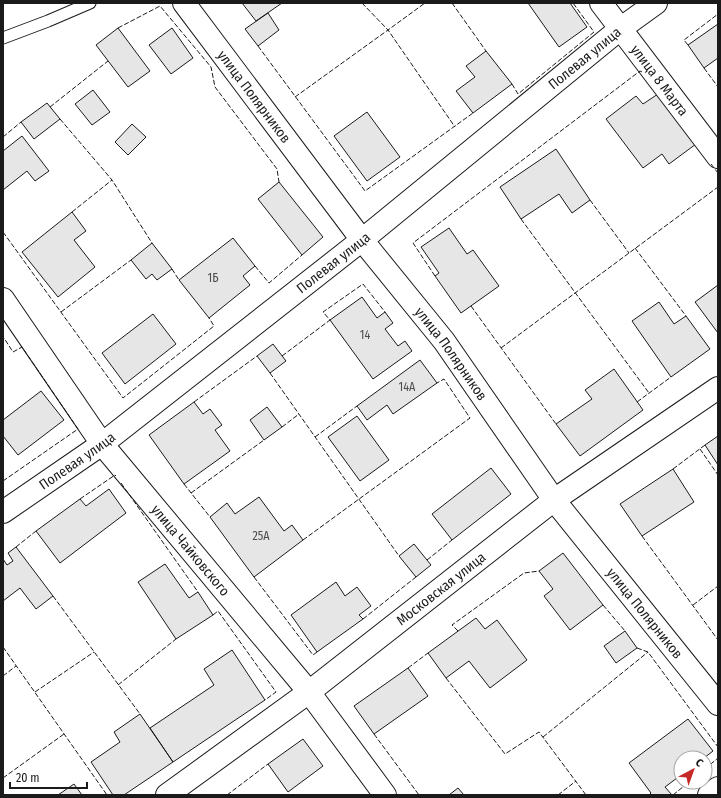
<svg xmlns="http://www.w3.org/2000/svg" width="721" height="798" viewBox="0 0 721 798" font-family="'Fira Sans Condensed',sans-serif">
<rect width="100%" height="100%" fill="#fff"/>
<path fill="#e6e6e6" stroke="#1a1a1a" d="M 242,3 L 282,3 L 256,21 Z
M 528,3 L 570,3 L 587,27 L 559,47 Z
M 268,13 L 279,30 L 258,46 L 245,29 Z
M 718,24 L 718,58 L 704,68 L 688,45 Z
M 118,28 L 150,71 L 128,87 L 96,45 Z
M 172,28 L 193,58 L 171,74 L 149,45 Z
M 486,51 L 512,84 L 473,113 L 456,91 L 475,77 L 466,66 Z
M 93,90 L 110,112 L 92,125 L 75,104 Z
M 658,94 L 696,144 L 669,164 L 662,154 L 643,168 L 606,119 L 636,96 L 643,104 Z
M 47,103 L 60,119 L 34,139 L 21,122 Z
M 367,112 L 400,157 L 367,181 L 334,136 Z
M 132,124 L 146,137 L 128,155 L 115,142 Z
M 22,136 L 49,171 L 35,181 L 27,171 L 3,190 L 3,151 Z
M 556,149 L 590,200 L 572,213 L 559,194 L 521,219 L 500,187 Z
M 279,182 L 323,237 L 302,255 L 258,199 Z
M 72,212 L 86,231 L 74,240 L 95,267 L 58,297 L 22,252 Z
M 449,228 L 467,254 L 473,250 L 499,286 L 461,313 L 435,276 L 439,273 L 421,247 Z
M 233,238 L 255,266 L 243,276 L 250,285 L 209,318 L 179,280 Z
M 152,243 L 172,269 L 157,280 L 152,274 L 146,279 L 131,260 Z
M 718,285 L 718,333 L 695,302 Z
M 362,297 L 377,318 L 385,312 L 393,323 L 385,329 L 398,346 L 405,341 L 412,351 L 373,379 L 330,320 Z
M 659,302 L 674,324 L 686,316 L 710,349 L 671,377 L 632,321 Z
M 153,314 L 176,344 L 125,384 L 102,353 Z
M 273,344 L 286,361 L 270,373 L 257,356 Z
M 420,360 L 437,383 L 393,414 L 387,405 L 367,420 L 357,406 Z
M 614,369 L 643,410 L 580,456 L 556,424 L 592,399 L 585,390 Z
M 41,391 L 64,420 L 18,455 L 3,436 L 3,420 Z
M 194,402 L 203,414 L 210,409 L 222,425 L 215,430 L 230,451 L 184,484 L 149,435 Z
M 267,407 L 282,427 L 264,440 L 250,420 Z
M 357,416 L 389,460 L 360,481 L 328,437 Z
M 718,436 L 718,465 L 705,445 Z
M 491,468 L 511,494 L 452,540 L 432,514 Z
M 673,469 L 694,502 L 642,536 L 620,504 Z
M 109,489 L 126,513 L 60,563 L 36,531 L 80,499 L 86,506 Z
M 259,497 L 284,531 L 292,525 L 303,540 L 254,577 L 210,517 L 227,503 L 235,514 Z
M 414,544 L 431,565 L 416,577 L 399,556 Z
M 16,547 L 53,596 L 36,609 L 20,588 L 3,601 L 3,559 L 7,565 L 13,561 L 8,553 Z
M 563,553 L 603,605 L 570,630 L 544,596 L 553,589 L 539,571 Z
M 165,564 L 189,598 L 198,592 L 213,615 L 176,639 L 138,582 Z
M 336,582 L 345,596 L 357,587 L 371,606 L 359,615 L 363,619 L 317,652 L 291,615 Z
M 476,618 L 485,629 L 497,620 L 527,660 L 490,688 L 469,661 L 446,678 L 428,653 Z
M 625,631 L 637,648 L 616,663 L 604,646 Z
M 232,650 L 265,700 L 173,762 L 150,728 L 214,685 L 204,669 Z
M 408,668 L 428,696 L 374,734 L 354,706 Z
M 140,714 L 173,762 L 124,795 L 113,795 L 91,762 L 120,742 L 114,732 Z
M 688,719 L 713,751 L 704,758 L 681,758 L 681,775 L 665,787 L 672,795 L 649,795 L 651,793 L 629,763 Z
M 303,739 L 323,766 L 288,792 L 268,764 Z
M 74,784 L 82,795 L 58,795 Z
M 458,788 L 464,795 L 449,795 Z"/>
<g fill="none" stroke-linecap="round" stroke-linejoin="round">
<g stroke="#1a1a1a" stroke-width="13">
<path id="lane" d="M 3,38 L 48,21 L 90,3"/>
</g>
<g stroke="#1a1a1a" stroke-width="24">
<g id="street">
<path id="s1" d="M 184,3 L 362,240 L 444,341 L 554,500 L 718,704"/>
<path id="s2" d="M 601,3 L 718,157"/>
<path id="s3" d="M 3,299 L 102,444 L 309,692 L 385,795"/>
<path id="s4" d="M 3,512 L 102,444 L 362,240 L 620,29 L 656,3"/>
<path id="s5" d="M 167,795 L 309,692 L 554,500 L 718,388"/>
<path d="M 709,795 L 718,788"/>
</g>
</g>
<use href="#lane" stroke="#fff" stroke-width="11"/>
<use href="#street" stroke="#fff" stroke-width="22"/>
<path stroke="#1a1a1a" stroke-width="1" stroke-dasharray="5 2" stroke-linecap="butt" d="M 362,3 L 388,30 L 455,127
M 452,3 L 486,51
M 118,28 L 160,6 L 211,67 L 215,87 L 277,169 L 279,182
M 688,45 L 684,40 L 718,14
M 258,46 L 365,191 L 473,113
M 704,68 L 718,87
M 512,84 L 518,94 L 594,32 L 573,3
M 295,97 L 388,30 L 425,3
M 50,107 L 108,61
M 60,119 L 112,180 L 152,243
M 3,137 L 21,122
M 711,164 L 718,173
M 590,200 L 629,253
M 72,212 L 112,180
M 521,219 L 649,393
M 3,232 L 123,398 L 214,326 L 209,318
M 635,248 L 686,316
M 255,266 L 269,283 L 302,255
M 172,269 L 179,280
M 435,276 L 413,243 L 640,71 L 642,72
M 471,306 L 556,424
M 61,312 L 131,260
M 501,348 L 718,187
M 282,356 L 330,320 L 323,312 L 363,284 L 385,312
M 270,373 L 399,556
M 194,402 L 257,356
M 637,402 L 671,377
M 282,427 L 299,414
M 315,437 L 357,406
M 700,449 L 718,475
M 673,469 L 705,445
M 3,481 L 78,429 L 22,347 L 13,352 L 4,338
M 121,483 L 198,592
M 184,484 L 210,517
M 191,493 L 264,440
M 80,499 L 115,475 L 116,476
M 642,536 L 718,640
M 303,540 L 470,418 L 444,379 L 437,383
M 16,547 L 36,531
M 427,560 L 452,540
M 254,577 L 313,655 L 317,652
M 53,596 L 140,714
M 603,605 L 625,631
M 693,605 L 718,586
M 213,615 L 218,611 L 276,692 L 265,700
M 363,619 L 416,577
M 458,631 L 452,625 L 524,573 L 539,571
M 3,647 L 107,795
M 637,648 L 648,652 L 718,747
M 408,668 L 428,653
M 3,676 L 16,666
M 446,678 L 505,754 L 539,732 L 586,795
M 118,685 L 176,639
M 35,692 L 94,652
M 374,734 L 419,795
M 543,737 L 648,652
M 705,769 L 718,758
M 3,778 L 64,734
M 227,795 L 268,764
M 558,795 L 576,781
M 673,795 L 689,782"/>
</g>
<g text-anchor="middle" stroke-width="3" stroke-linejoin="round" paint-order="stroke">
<g font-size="12" fill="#4d4d4d">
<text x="213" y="282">1Б</text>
<text x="365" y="339">14</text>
<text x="407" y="391">14А</text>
<text x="261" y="540">25А</text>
</g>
<g font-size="14" fill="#1a1a1a" stroke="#fff">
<text dy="5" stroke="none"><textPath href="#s4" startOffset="738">Полевая улица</textPath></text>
<text dy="5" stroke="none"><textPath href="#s2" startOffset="97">улица 8 Марта</textPath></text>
<text dy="5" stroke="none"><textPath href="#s1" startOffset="117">улица Полярников</textPath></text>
<text dy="5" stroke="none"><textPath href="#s4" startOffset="414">Полевая улица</textPath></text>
<text dy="5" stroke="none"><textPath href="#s1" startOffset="441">улица Полярников</textPath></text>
<text dy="5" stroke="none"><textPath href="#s4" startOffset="90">Полевая улица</textPath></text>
<text dy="5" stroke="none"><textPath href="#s3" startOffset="314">улица Чайковского</textPath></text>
<text dy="5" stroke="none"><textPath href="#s5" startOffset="343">Московская улица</textPath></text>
<text dy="5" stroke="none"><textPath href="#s1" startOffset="765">улица Полярников</textPath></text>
</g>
</g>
<rect width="721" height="798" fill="none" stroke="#1a1a1a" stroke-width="8"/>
<g transform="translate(693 770) rotate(41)"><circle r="19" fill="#ffffff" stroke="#a3a3a3"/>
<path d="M0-3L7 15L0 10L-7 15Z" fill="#c62828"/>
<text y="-6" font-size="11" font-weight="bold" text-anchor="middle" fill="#1a1a1a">С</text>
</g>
<path d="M10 782v6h77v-6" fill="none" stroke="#1a1a1a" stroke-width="2"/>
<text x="16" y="782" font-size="12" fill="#1a1a1a" stroke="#ffffff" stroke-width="3" paint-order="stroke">20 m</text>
</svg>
